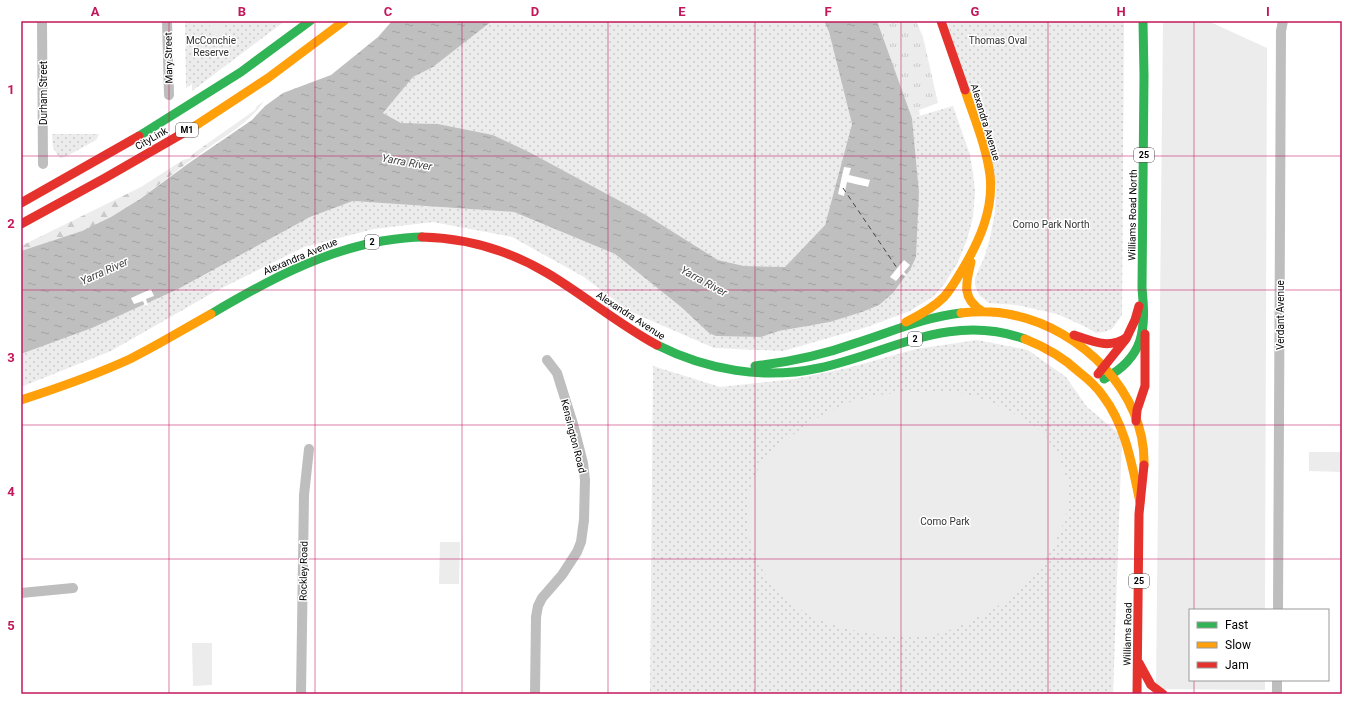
<svg xmlns="http://www.w3.org/2000/svg" width="1363" height="715" viewBox="0 0 1363 715" font-family="Roboto,sans-serif">
<defs>
<pattern id="grass-tufts" width="24" height="20" patternUnits="userSpaceOnUse"><rect width="24" height="20" fill="#ececec"/><path d="M3 7l-1-3M5 7V3M7 7l1-3M15 17l-1-3M17 17v-4M19 17l1-3" fill="none" stroke="#c9c9c9"/></pattern>
<pattern id="forest-firs" width="22" height="20" patternUnits="userSpaceOnUse"><rect width="22" height="20" fill="#ececec"/><path d="M5 1l3.5 6h-7zM16 11l3.5 6h-7z" fill="#c9c9c9"/></pattern>
<pattern id="park-dots" width="8" height="8" patternUnits="userSpaceOnUse"><rect width="8" height="8" fill="#ececec"/><path d="M2 2h.1M6 6h.1" fill="none" stroke="#c9c9c9" stroke-width="1.8" stroke-linecap="round"/></pattern>
<pattern id="water-ripples" width="26" height="14" patternUnits="userSpaceOnUse"><rect width="26" height="14" fill="#bfbfbf"/><path d="M2 4q2-2 4 0t4 0M15 11q2-2 4 0t4 0" fill="none" stroke="#a2a2a2"/></pattern>
</defs>
<rect width="100%" height="100%" fill="#fff"/>
<path fill="url(#grass-tufts)" d="M 876,21 L 916,21 L 923,37 L 938,103 L 919,110 L 920,115 L 912,118 Z"/>
<path fill="url(#forest-firs)" d="M 264,101 C 249,124 223,137 201,153 C 171,174 144,198 112,217 C 84,233 52,241 21,251 L 21,246 L 141,187 L 183,160 L 190,158 L 194,153 L 255,110 L 257,106 Z"/>
<path fill="url(#park-dots)" d="M 185,21 L 285,21 L 192,91 L 192,84 L 186,88 Z
M 492,21 L 824,21 L 829,32 L 852,124 L 825,225 L 785,267 L 744,266 L 718,260 L 646,215 L 529,152 L 493,135 L 438,124 L 401,123 L 383,113 L 413,77 L 433,67 Z
M 947,21 L 1124,21 L 1122,315 L 1112,329 L 1104,332 L 1096,333 L 1086,327 L 1057,314 L 1017,305 L 989,303 L 979,295 L 975,285 L 975,278 L 984,258 L 990,238 L 995,212 L 996,187 Z
M 953,106 L 970,155 L 973,173 L 975,192 L 973,217 L 967,240 L 957,264 L 945,283 L 934,296 L 910,311 L 867,327 L 783,351 L 714,348 L 629,311 L 584,277 L 512,237 L 433,222 L 374,229 L 304,247 L 214,292 L 111,351 L 21,387 L 21,354 L 92,328 L 310,217 L 353,201 L 514,212 L 615,254 L 681,307 L 709,333 L 761,337 L 779,331 L 830,322 L 862,312 L 893,293 L 910,270 L 919,192 L 912,118 Z
M 52,134 L 99,134 L 96,140 L 67,156 L 60,158 L 53,148 Z
M 977,340 L 1028,350 L 1066,377 L 1087,407 L 1122,436 L 1113,694 L 650,694 L 653,366 L 720,387 L 794,379 L 848,368 L 916,349 Z"/>
<path fill="#ececec" d="M 1163,21 L 1208,21 L 1267,48 L 1265,610 L 1190,610 L 1190,680 L 1265,680 L 1265,690 L 1156,689 Z
M209 29a7 7 0 1 1 14 0a7 7 0 1 1-14 0Z
M 917,392 C 934,392 950,391 966,394 C 989,399 1030,419 1045,436 C 1059,453 1069,476 1069,498 C 1069,513 1061,531 1054,544 C 1040,573 1014,598 986,613 C 965,624 943,635 919,637 C 888,639 832,629 806,613 C 756,582 731,525 758,470 C 762,462 772,454 779,447 C 804,424 835,405 868,397 C 884,393 901,393 917,392 Z
M 1309,452 L 1342,452 L 1342,472 L 1309,471 Z
M 440,542 L 460,542 L 459,584 L 439,584 Z
M 192,643 L 212,643 L 212,685 L 193,686 Z"/>
<path fill="url(#water-ripples)" d="M 392,21 L 492,21 L 433,67 L 413,77 L 383,113 L 401,123 L 438,124 L 493,135 L 529,152 L 646,215 L 718,260 L 744,266 L 785,267 L 825,225 L 852,124 L 829,32 L 824,21 L 877,21 L 912,118 L 919,192 L 916,257 L 910,270 L 893,293 L 879,305 L 862,312 L 830,322 L 779,331 L 761,337 L 716,336 L 709,333 L 681,307 L 615,254 L 514,212 L 353,201 L 310,217 L 178,289 L 92,328 L 21,354 L 21,251 L 82,231 L 111,217 L 140,199 L 189,163 L 252,120 L 265,106 L 283,93 L 331,75 L 378,37 Z"/>
<path fill="#fff" d="M 844,167 L 851,168 L 849,175 L 870,180 L 868,187 L 847,182 L 844,196 L 838,194 Z
M 904,260 L 910,265 L 904,272 L 907,275 L 905,276 L 902,274 L 896,281 L 890,277 Z
M 151,289 L 154,296 L 146,299 L 148,305 L 145,306 L 143,301 L 134,304 L 131,298 Z"/>
<g fill="none" stroke-linecap="round" stroke-linejoin="round">
<path stroke="#444" stroke-width="1" stroke-dasharray="5 4" stroke-linecap="butt" d="M 843,188 L 897,268"/>
<path stroke="#bebebe" stroke-width="10" d="M 42,21 L 43,164
M 167,21 L 169,95
M 21,593 L 73,588
M 1278,610 L 1281,31 L 1283,21
M 301,694 L 304,495 L 309,449
M 535,694 L 536,617 L 538,606 L 542,598 L 562,575 L 577,552 L 581,542 L 584,520 L 585,480 L 583,463 L 573,424 L 557,373 L 547,360
M 1277,694 L 1277,680"/>
<path stroke="#30b455" stroke-width="9" d="M 139,136 L 241,72 L 310,21
M 211,314 C 265,282 320,252 382,241 C 395,239 408,237 422,237
M 657,345 C 707,370 763,380 819,368 C 890,353 949,312 1025,339
M 755,366 C 789,362 823,355 856,343 C 891,332 925,317 961,313
M 1104,379 C 1145,357 1146,329 1142,288 L 1144,76 L 1143,21"/>
<path stroke="#ff9f0a" stroke-width="9" d="M 192,128 L 268,78 L 344,21
M 971,262 C 966,283 961,298 982,311
M 961,313 C 979,311 996,311 1013,315 C 1081,329 1146,392 1144,465
M 906,322 C 920,315 933,308 944,297 C 951,289 956,280 961,272 C 979,242 994,210 990,175 C 986,145 974,118 965,90
M 1025,339 C 1045,347 1063,357 1079,372 C 1088,379 1097,387 1103,396 C 1126,426 1132,466 1140,502
M 21,400 C 58,388 95,375 130,359 C 158,345 184,329 211,314"/>
<path stroke="#e5322d" stroke-width="9" d="M 941,21 L 965,90
M 21,203 L 139,136
M 21,224 L 105,178 L 192,128
M 422,237 C 466,238 508,250 547,273 C 584,295 618,324 657,345
M 1074,335 C 1092,341 1110,350 1127,337
M 1098,374 L 1126,339 L 1135,320 L 1139,306
M 1136,421 L 1137,410 L 1145,386 L 1145,334
M 1139,663 L 1151,685 L 1163,694
M 1137,694 L 1139,514 L 1144,465"/>
</g>
<path fill="none" stroke="#c2185b" stroke-width="1" stroke-opacity="0.55" d="M 169,21 L 169,694M 315,21 L 315,694M 462,21 L 462,694M 608,21 L 608,694M 755,21 L 755,694M 901,21 L 901,694M 1048,21 L 1048,694M 1194,21 L 1194,610M 21,156 L 1342,156M 21,290 L 1342,290M 21,425 L 1342,425M 21,559 L 1342,559M 1194,680 L 1194,694"/>
<g text-anchor="middle" stroke-width="3" stroke-linejoin="round" paint-order="stroke">
<g fill="#fff" stroke="#4c4c4c" stroke-width="1">
<rect x="176" y="123" width="22" height="14" rx="3"/>
<rect x="1134" y="148" width="20" height="14" rx="3"/>
<rect x="365" y="235" width="14" height="14" rx="3"/>
<rect x="908" y="332" width="14" height="14" rx="3"/>
<rect x="1129" y="574" width="20" height="14" rx="3"/>
</g>
<g font-size="9" font-weight="bold" fill="#000">
<text x="187" y="133">M1</text>
<text x="1144" y="158">25</text>
<text x="372" y="245">2</text>
<text x="915" y="342">2</text>
<text x="1139" y="584">25</text>
</g>
<g font-size="10" fill="#333" stroke="#fff">
<text x="211" y="44">McConchie<tspan x="211" dy="12">Reserve</tspan></text>
<text x="998" y="44">Thomas Oval</text>
<text x="1051" y="228">Como Park North</text>
<text x="945" y="525">Como Park</text>
</g>
<g font-size="10" fill="#000" stroke="#fff">
<text transform="translate(168 58) rotate(-91)" y="4">Mary Street</text>
<text transform="translate(43 93) rotate(-90)" y="4">Durham Street</text>
<text transform="translate(986 122) rotate(73)" y="4">Alexandra Avenue</text>
<text transform="translate(151 138) rotate(-30)" y="4">CityLink</text>
<text transform="translate(1132 215) rotate(-89)" y="4">Williams Road North</text>
<text transform="translate(300 256) rotate(-23)" y="4">Alexandra Avenue</text>
<text transform="translate(631 315) rotate(33)" y="4">Alexandra Avenue</text>
<text transform="translate(1280 315) rotate(-90)" y="4">Verdant Avenue</text>
<text transform="translate(574 436) rotate(76)" y="4">Kensington Road</text>
<text transform="translate(303 571) rotate(-89)" y="4">Rockley Road</text>
<text transform="translate(1127 634) rotate(-89)" y="4">Williams Road</text>
</g>
<g font-size="11" font-style="italic" fill="#444" stroke="#fff">
<text transform="translate(407 162) rotate(10)" y="4">Yarra River</text>
<text transform="translate(104 271) rotate(-24)" y="4">Yarra River</text>
<text transform="translate(704 281) rotate(29)" y="4">Yarra River</text>
</g>
</g>
<rect width="1363" height="715" fill="none" stroke="#ffffff" stroke-width="44"/>
<rect x="1189" y="609" width="140" height="72" fill="#ffffff" stroke="#999999"/>
<rect x="1197" y="622" width="20" height="6" fill="#30b455" stroke="#999999"/>
<text x="1225" y="629" font-size="12" fill="#000000">Fast</text>
<rect x="1197" y="642" width="20" height="6" fill="#ff9f0a" stroke="#999999"/>
<text x="1225" y="649" font-size="12" fill="#000000">Slow</text>
<rect x="1197" y="662" width="20" height="6" fill="#e5322d" stroke="#999999"/>
<text x="1225" y="669" font-size="12" fill="#000000">Jam</text>
<rect x="22" y="22" width="1319" height="671" fill="none" stroke="#c2185b" stroke-width="1.5"/>
<g font-size="13" text-anchor="middle" font-weight="bold" fill="#c2185b">
<text x="95" y="16">A</text>
<text x="242" y="16">B</text>
<text x="388" y="16">C</text>
<text x="535" y="16">D</text>
<text x="682" y="16">E</text>
<text x="828" y="16">F</text>
<text x="975" y="16">G</text>
<text x="1121" y="16">H</text>
<text x="1268" y="16">I</text>
<text x="11" y="94">1</text>
<text x="11" y="228">2</text>
<text x="11" y="362">3</text>
<text x="11" y="496">4</text>
<text x="11" y="630">5</text>
</g>
</svg>
